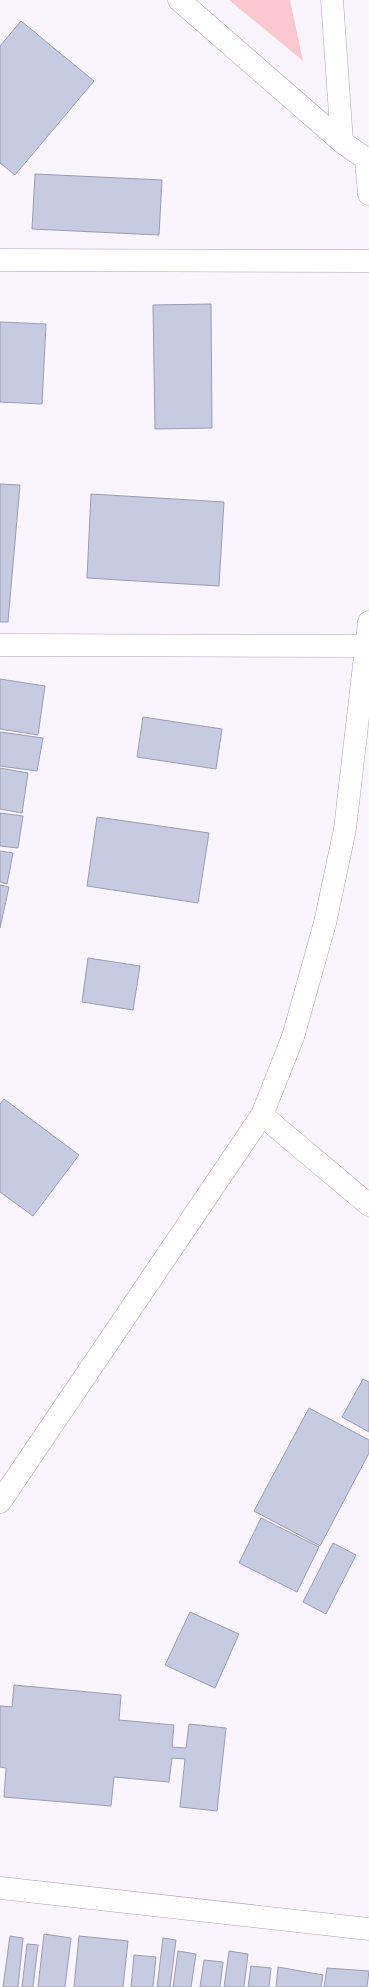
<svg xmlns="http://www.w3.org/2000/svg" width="369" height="1987" viewBox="0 0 369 1987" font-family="Rubik,sans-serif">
<rect width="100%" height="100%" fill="#f9f4fd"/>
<path fill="#fbc8d0" d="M 229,0 L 290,0 L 303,61 Z"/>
<path fill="#c7cbe1" stroke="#9a9db2" d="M 21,21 L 94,81 L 15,175 L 0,163 L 0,46 Z
M 35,174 L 162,180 L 159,235 L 32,229 Z
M 211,304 L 212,428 L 155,429 L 153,305 Z
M 0,322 L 46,324 L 42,404 L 0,402 Z
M 0,484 L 20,485 L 8,622 L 0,622 Z
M 91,494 L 224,502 L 219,586 L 87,578 Z
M 0,679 L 45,686 L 38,735 L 0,729 Z
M 143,717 L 222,729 L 216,769 L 137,757 Z
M 0,732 L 43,738 L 37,771 L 0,766 Z
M 0,768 L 28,773 L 22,813 L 0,809 Z
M 0,813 L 23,816 L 18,848 L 0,846 Z
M 97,817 L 209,833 L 198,903 L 87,886 Z
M 0,851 L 13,853 L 7,884 L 0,882 Z
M 0,885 L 9,887 L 0,928 Z
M 88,958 L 140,966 L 133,1010 L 82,1002 Z
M 4,1099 L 79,1155 L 33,1216 L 0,1192 L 0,1104 Z
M 363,1379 L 369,1382 L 369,1432 L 342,1417 Z
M 309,1408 L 369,1440 L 369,1453 L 320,1546 L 254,1511 Z
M 261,1518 L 319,1547 L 297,1592 L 239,1563 Z
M 333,1543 L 356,1555 L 326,1614 L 303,1602 Z
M 190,1612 L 239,1634 L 215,1688 L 165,1665 Z
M 14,1685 L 121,1695 L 119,1720 L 174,1725 L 172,1747 L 186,1748 L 189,1724 L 226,1728 L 217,1811 L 180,1807 L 185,1759 L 172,1758 L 169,1782 L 114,1777 L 111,1806 L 4,1797 L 6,1768 L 0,1767 L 0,1706 L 12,1707 Z
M 44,1934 L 71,1938 L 65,1987 L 38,1987 Z
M 10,1936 L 23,1938 L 18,1987 L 3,1987 Z
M 79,1936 L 128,1941 L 123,1987 L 74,1987 Z
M 163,1938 L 176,1940 L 170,1987 L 157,1987 Z
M 27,1944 L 38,1945 L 33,1987 L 22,1987 Z
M 178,1951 L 196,1954 L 191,1987 L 173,1987 Z
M 229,1951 L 248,1954 L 244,1987 L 224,1987 Z
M 134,1955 L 156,1957 L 153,1987 L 131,1987 Z
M 204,1960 L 223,1962 L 220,1987 L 200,1987 Z
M 251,1966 L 271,1968 L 269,1987 L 248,1987 Z
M 278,1967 L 323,1975 L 321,1987 L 276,1987 Z
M 327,1968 L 369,1971 L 367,1987 L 324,1987 Z"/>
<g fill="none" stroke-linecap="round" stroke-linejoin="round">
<g stroke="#ada2b7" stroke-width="23">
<path id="minor" d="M 0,260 L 369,261
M 0,645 L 369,646
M 262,1115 L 369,1205"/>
</g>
<g stroke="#ada2b7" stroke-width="23">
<path id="tertiary" d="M 179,0 L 342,142 L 369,161
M 332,0 L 342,142
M 366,161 L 369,194
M 0,1502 L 262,1115 L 293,1037 L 325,923 L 345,829 L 369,622"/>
</g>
<g stroke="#ada2b7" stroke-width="23">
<path id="secondary" d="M 0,1888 L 369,1929"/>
</g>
<use href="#minor" stroke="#fff" stroke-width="22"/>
<use href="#tertiary" stroke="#fff" stroke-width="22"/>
<use href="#secondary" stroke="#fff" stroke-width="22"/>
</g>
</svg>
